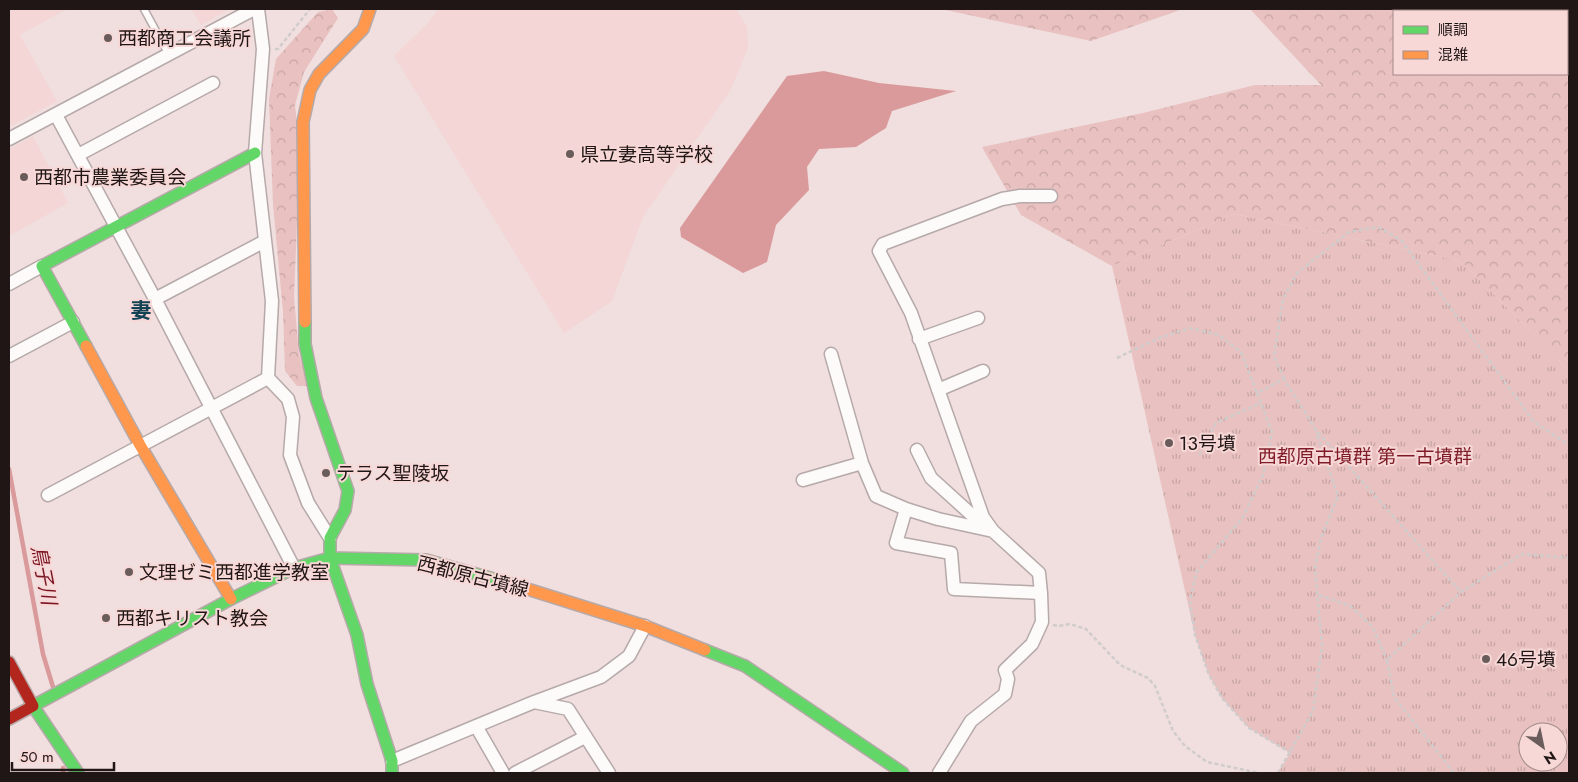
<svg xmlns="http://www.w3.org/2000/svg" width="1578" height="782" viewBox="0 0 1578 782" font-family="Jost,'Noto Sans JP',sans-serif">
<defs>
<pattern id="forest-crowns" width="20" height="18" patternUnits="userSpaceOnUse" patternTransform="scale(1.25)"><rect width="20" height="18" fill="#e8c1c0"/><path d="M2 6a3 3 0 1 1 6 0M12 15a3 3 0 1 1 6 0" fill="none" stroke="#c7a5a4"/></pattern>
<pattern id="park-tufts" width="24" height="20" patternUnits="userSpaceOnUse" patternTransform="scale(1.25)"><rect width="24" height="20" fill="#e8c1c0"/><path d="M3 7l-1-3M5 7V3M7 7l1-3M15 17l-1-3M17 17v-4M19 17l1-3" fill="none" stroke="#c7a5a4"/></pattern>
</defs>
<rect width="100%" height="100%" fill="#f0dfde"/>
<path fill="#f3d6d5" d="M 9,9 L 67,9 L 20,35 L 57,101 L 9,127 Z
M 191,9 L 230,9 L 201,25 Z
M 438,9 L 736,9 L 747,27 L 748,48 L 730,91 L 643,217 L 612,301 L 564,333 L 394,56 L 428,23 Z
M 33,136 L 68,203 L 9,236 L 9,149 Z"/>
<path fill="url(#forest-crowns)" fill-rule="evenodd" d="M 332,9 L 338,18 L 304,72 L 295,105 L 300,151 L 294,297 L 299,354 L 308,386 L 297,386 L 285,371 L 283,312 L 273,204 L 269,99 L 276,59 L 318,12 Z
M 941,9 L 1183,9 L 1091,41 Z
M 1250,9 L 1569,9 L 1569,371 L 1461,261 L 1235,214 L 1112,266 L 1021,215 L 982,147 L 1143,113 L 1255,85 L 1321,85 ZM 1394,11 L 1567,11 L 1567,74 L 1394,74 Z"/>
<path fill="url(#park-tufts)" fill-rule="evenodd" d="M 1235,214 L 1461,261 L 1569,371 L 1569,773 L 1278,773 L 1290,753 L 1249,728 L 1222,698 L 1209,675 L 1195,635 L 1112,266 ZM 1528,732 L 1558,732 L 1558,762 L 1528,762 Z"/>
<path fill="#da9a9b" d="M 824,71 L 879,83 L 956,91 L 892,111 L 886,128 L 856,147 L 819,149 L 807,167 L 809,190 L 776,225 L 767,262 L 743,273 L 681,237 L 680,228 L 787,76 Z"/>
<g fill="none" stroke-linecap="round" stroke-linejoin="round">
<path stroke="#da9a9b" stroke-width="4.5" d="M 9,469 L 43,654 L 53,687
M 63,768 L 63,773"/>
<g stroke="#b6a9a9" stroke-width="9">
<path id="lane" d="M 144,9 L 169,55"/>
</g>
<g stroke="#b6a9a9" stroke-width="15">
<path id="street" d="M 56,115 L 155,299 L 294,568
M 9,139 L 254,9
M 78,155 L 213,83
M 9,284 L 42,266
M 155,299 L 265,241
M 919,339 L 978,318
M 831,354 L 862,463 L 876,496 L 906,509 L 896,543 L 951,553 L 954,589 L 1041,593 L 1042,622 L 1032,644 L 1005,670 L 1008,679 L 1005,694 L 971,721 L 939,773
M 9,356 L 73,322
M 268,378 L 288,399 L 293,417 L 290,455 L 308,503 L 330,538
M 938,390 L 983,371
M 917,450 L 931,478 L 973,516 L 983,517
M 803,480 L 862,463
M 48,495 L 268,378 L 272,301 L 255,153 L 263,49 L 258,9
M 906,509 L 938,519 L 993,531
M 1041,593 L 1039,573 L 993,531 L 983,517 L 911,313 L 879,251 L 883,244 L 1002,199 L 1020,196 L 1051,196
M 534,702 L 568,709 L 609,773
M 476,726 L 503,773
M 392,761 L 534,702 L 601,677 L 629,656 L 645,626
M 515,773 L 585,737"/>
</g>
<g stroke="#b6a9a9" stroke-width="14">
<path id="fast" d="M 305,322 L 305,344 L 316,398 L 348,491 L 345,510 L 330,538 L 330,558 L 357,635 L 367,684 L 392,761 L 392,773
M 86,346 L 42,266 L 255,153
M 705,650 L 745,666 L 903,773
M 78,773 L 33,706 L 231,599 L 294,568 L 330,558 L 426,560 L 508,583"/>
</g>
<g stroke="#b6a9a9" stroke-width="14">
<path id="slow" d="M 305,322 L 303,122 L 310,90 L 319,74 L 363,29 L 370,9
M 86,346 L 140,445 L 231,599
M 508,583 L 645,626 L 705,650"/>
</g>
<g stroke="#b6a9a9" stroke-width="14">
<path id="jam" d="M 9,662 L 33,706 L 9,719"/>
</g>
<path stroke="#d1cccc" stroke-width="2.5" stroke-dasharray="4 2.5" stroke-linecap="butt" d="M 275,49 L 278,49 L 310,9
M 1117,358 L 1159,338 L 1190,328 L 1219,335 L 1241,352 L 1257,393
M 1284,379 L 1274,356 L 1283,299 L 1297,273 L 1349,232 L 1378,227 L 1401,240 L 1534,422 L 1569,445
M 1199,455 L 1216,423 L 1261,403
M 1319,595 L 1350,606 L 1372,626 L 1387,660
M 1053,625 L 1059,626 L 1070,624 L 1086,629 L 1120,665 L 1148,678 L 1155,686 L 1173,731 L 1185,746 L 1207,762 L 1259,773
M 1291,753 L 1249,728 L 1222,698 L 1209,675 L 1195,635 L 1190,602 L 1196,573 L 1243,517 L 1263,475 L 1272,432 L 1257,393 L 1284,379 L 1316,430 L 1461,592
M 1278,773 L 1313,711 L 1322,646 L 1315,568 L 1321,538 L 1338,496 L 1316,432
M 1454,773 L 1394,697 L 1387,660 L 1461,592 L 1522,554 L 1569,558"/>
<use href="#lane" stroke="#fdfafa" stroke-width="6"/>
<use href="#street" stroke="#fdfafa" stroke-width="12"/>
<use href="#fast" stroke="#63d668" stroke-width="11"/>
<use href="#slow" stroke="#ff974d" stroke-width="11"/>
<use href="#jam" stroke="#b3261e" stroke-width="11"/>
</g>
<g fill="#695c5b" stroke="#f7d8d7" stroke-width="2">
<circle cx="108" cy="38" r="5"/>
<circle cx="570" cy="154" r="5"/>
<circle cx="24" cy="177" r="5"/>
<circle cx="1169" cy="443" r="5"/>
<circle cx="326" cy="473" r="5"/>
<circle cx="129" cy="572" r="5"/>
<circle cx="106" cy="618" r="5"/>
<circle cx="1486" cy="659" r="5"/>
</g>
<g text-anchor="middle" stroke-width="4" stroke-linejoin="round" paint-order="stroke">
<g font-size="19" fill="#201615" stroke="#f7d8d7" text-anchor="start">
<text x="118" y="45">西都商工会議所</text>
<text x="580" y="161">県立妻高等学校</text>
<text x="34" y="184">西都市農業委員会</text>
<text x="1179" y="450">13号墳</text>
<text x="336" y="480">テラス聖陵坂</text>
<text x="139" y="579">文理ゼミ西都進学教室</text>
<text x="116" y="625">西都キリスト教会</text>
<text x="1496" y="666">46号墳</text>
</g>
<g font-size="19" fill="#7f1b27" stroke="#f7d8d7">
<text x="1365" y="463">西都原古墳群 第一古墳群</text>
</g>
<g font-size="19" fill="#201615" stroke="#f7d8d7">
<text transform="translate(473 576) rotate(14)" y="7">西都原古墳線</text>
</g>
<g font-size="20" font-style="italic" fill="#791422" stroke="#f7d8d7">
<text transform="translate(44 575) rotate(79)" y="7">鳥子川</text>
</g>
<g font-size="21" font-weight="bold" fill="#134255" stroke="#f7d8d7">
<text x="141" y="318">妻</text>
</g>
</g>
<rect width="1578" height="782" fill="none" stroke="#201615" stroke-width="20"/>
<rect x="1393" y="10" width="175" height="65" fill="#f7d8d7" stroke="#a18a89"/>
<rect x="1403" y="26" width="25" height="8" fill="#63d668" stroke="#a18a89"/>
<text x="1438" y="35" font-size="15" fill="#201615">順調</text>
<rect x="1403" y="51" width="25" height="8" fill="#ff974d" stroke="#a18a89"/>
<text x="1438" y="60" font-size="15" fill="#201615">混雑</text>
<g transform="translate(1543 747) rotate(147)"><circle r="24" fill="#f7d8d7" stroke="#a18a89"/>
<path d="M0-4L9 19L0 12L-9 19Z" fill="#695c5b"/>
<text y="-8" font-size="14" font-weight="bold" text-anchor="middle" fill="#201615">N</text>
</g>
<path d="M12 762v8h102v-8" fill="none" stroke="#201615" stroke-width="2.5"/>
<text x="20" y="762" font-size="15" fill="#201615" stroke="#f7d8d7" stroke-width="4" paint-order="stroke">50 m</text>
</svg>
